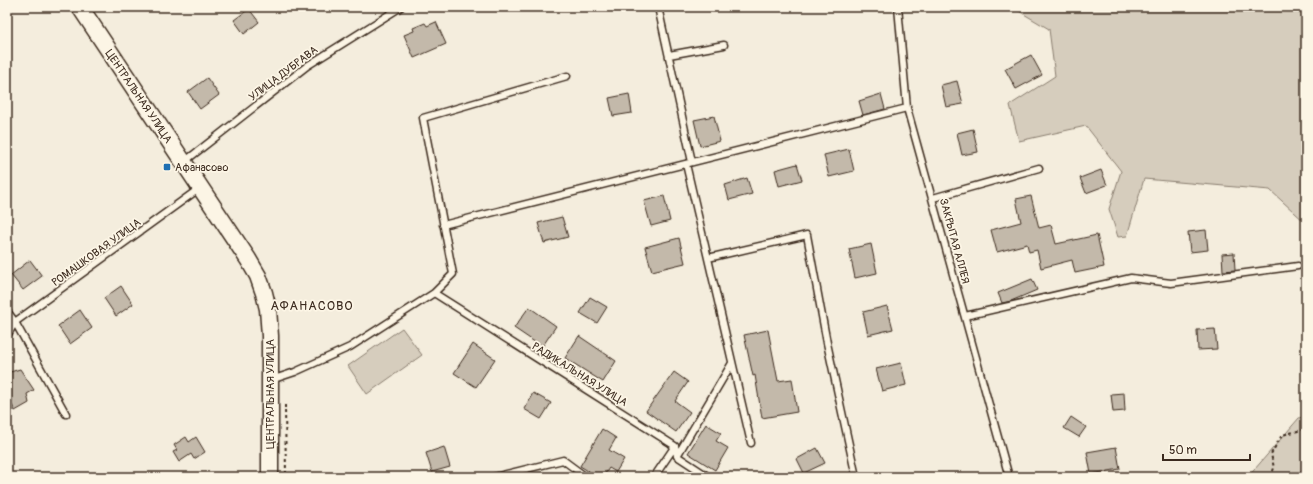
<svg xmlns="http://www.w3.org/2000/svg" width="1313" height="484" viewBox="0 0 1313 484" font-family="Pangolin,sans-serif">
<rect width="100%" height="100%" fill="#f4eddd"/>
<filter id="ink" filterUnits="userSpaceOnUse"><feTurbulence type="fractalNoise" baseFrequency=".025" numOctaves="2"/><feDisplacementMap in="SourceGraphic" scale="8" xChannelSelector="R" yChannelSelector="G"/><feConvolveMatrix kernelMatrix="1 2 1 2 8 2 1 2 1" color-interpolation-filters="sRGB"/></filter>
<g filter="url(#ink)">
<path fill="#d6cdbd" stroke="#887c6e" d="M 1012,7 L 1306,7 L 1306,223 L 1270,190 L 1144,179 L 1127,236 L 1118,237 L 1109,209 L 1121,171 L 1086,126 L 1019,141 L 1010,105 L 1055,76 L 1049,29 Z
M 402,328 L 422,355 L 367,394 L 348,366 Z
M 1306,416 L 1306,477 L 1248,477 L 1299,418 Z"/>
<path fill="#c3b9aa" stroke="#3b2a1e" d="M 249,9 L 259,22 L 244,34 L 234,20 Z
M 436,22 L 446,44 L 414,58 L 404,35 L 414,31 L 413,28 L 425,23 L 427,26 Z
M 1031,55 L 1042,75 L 1016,89 L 1005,69 Z
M 207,78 L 219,95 L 200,109 L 188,92 Z
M 957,81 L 963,104 L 946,107 L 941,85 Z
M 629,94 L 632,113 L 613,116 L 609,98 Z
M 881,94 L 885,109 L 863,115 L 859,101 Z
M 714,116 L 720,141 L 700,146 L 694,120 Z
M 973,129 L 978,152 L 962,155 L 957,133 Z
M 849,149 L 854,171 L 829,177 L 824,155 Z
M 797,164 L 802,180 L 779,186 L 775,170 Z
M 1101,170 L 1107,185 L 1086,193 L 1080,178 Z
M 747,178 L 752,194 L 729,200 L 725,185 Z
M 664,196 L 670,221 L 651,226 L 644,201 Z
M 1031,196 L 1039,228 L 1051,225 L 1056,244 L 1097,235 L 1104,267 L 1075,273 L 1072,260 L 1041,268 L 1037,250 L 1029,252 L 1027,244 L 997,252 L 991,230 L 1021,222 L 1016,199 Z
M 562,217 L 568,237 L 544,243 L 538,223 Z
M 1206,230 L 1208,250 L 1190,252 L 1188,232 Z
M 679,238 L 685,263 L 652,271 L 645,247 Z
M 871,244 L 877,273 L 855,278 L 849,249 Z
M 1234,253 L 1235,270 L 1223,271 L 1222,254 Z
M 30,260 L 42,276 L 23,290 L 11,275 Z
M 1032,279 L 1037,290 L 1011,301 L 1002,303 L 998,293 Z
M 121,286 L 133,304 L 116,316 L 104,298 Z
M 590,297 L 607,307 L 597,323 L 580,313 Z
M 887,306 L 893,329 L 868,335 L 863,312 Z
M 529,307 L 556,326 L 542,347 L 514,328 Z
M 80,310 L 92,328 L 70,344 L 58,326 Z
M 1215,329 L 1217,349 L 1198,350 L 1197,330 Z
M 768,330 L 778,381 L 792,379 L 797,412 L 762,418 L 755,375 L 753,376 L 744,335 Z
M 579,336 L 616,361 L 603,382 L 565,358 Z
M 473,344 L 495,359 L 476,387 L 454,373 Z
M 901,363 L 906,385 L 882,391 L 876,369 Z
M 20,369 L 34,390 L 27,394 L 29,403 L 15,411 L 12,405 L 7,408 L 7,373 Z
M 674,372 L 688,382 L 675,401 L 690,412 L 676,432 L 646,411 Z
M 533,393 L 551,403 L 541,419 L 524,409 Z
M 1124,393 L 1125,411 L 1113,412 L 1111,394 Z
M 1071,417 L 1086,427 L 1079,437 L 1064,428 Z
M 706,424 L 721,433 L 716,441 L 728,448 L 715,470 L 688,453 Z
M 602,429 L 616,438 L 609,450 L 624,459 L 616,472 L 609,468 L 603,477 L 598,477 L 580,466 Z
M 186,437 L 189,442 L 196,437 L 205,452 L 194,459 L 191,454 L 179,462 L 173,452 L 177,450 L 174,445 Z
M 444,447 L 450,467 L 432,472 L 426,453 Z
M 1116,447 L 1120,469 L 1091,474 L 1087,452 Z
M 817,448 L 825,463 L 804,473 L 797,459 Z"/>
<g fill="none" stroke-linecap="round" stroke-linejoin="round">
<g stroke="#3b2a1e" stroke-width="9">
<path id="service" d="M 658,7 L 692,162
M 898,7 L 907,108 L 1009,477
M 669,55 L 724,45
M 184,162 L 307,66 L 401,7
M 686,164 L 751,443
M 933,198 L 1039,168
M 443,225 L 907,108
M 708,258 L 807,235 L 827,343 L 856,477
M 434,293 L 675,446 L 677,456 L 709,477
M 7,311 L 15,322 L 66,414
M 965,316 L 1131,278 L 1171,283 L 1298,266
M 7,336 L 15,322 L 200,188
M 271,380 L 295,372 L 350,347 L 434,293 L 453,274 L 423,118 L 567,76
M 677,456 L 732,363
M 494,477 L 563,460 L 586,477
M 654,477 L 675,446"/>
</g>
<g stroke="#3b2a1e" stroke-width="19">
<path id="tertiary" d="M 80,7 L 248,259 L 258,276 L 264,293 L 268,309 L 270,336 L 270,477"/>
</g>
<path stroke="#3b2a1e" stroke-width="2" stroke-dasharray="3 3" stroke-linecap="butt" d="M 285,405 L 286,477
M 1271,477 L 1274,468 L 1271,454 L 1282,435 L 1306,429"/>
<use href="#service" stroke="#fcf5e5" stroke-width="6"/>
<use href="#tertiary" stroke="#fcf5e5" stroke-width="16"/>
</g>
</g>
<rect fill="#1f6fb2" stroke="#fcf5e5" stroke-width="1.5" x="163" y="163" width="8" height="8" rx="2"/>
<g text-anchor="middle" stroke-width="3.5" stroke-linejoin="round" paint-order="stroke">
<g font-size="11" fill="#3b2a1e" stroke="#fcf5e5">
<text transform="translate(283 73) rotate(-37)" y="4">УЛИЦА ДУБРАВА</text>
<text transform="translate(139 96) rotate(56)" y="4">ЦЕНТРАЛЬНАЯ УЛИЦА</text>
<text transform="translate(955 241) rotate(75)" y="4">ЗАКРЫТАЯ АЛЛЕЯ</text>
<text transform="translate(96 252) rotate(-36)" y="4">РОМАШКОВАЯ УЛИЦА</text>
<text transform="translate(580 374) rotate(32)" y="4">РАДИКАЛЬНАЯ УЛИЦА</text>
<text transform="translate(270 394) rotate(-90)" y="4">ЦЕНТРАЛЬНАЯ УЛИЦА</text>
</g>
<g font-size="11" fill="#3b2a1e" stroke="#fcf5e5" text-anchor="start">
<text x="175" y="171">Афанасово</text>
</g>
<g font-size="13" letter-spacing="1" fill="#3b2a1e" stroke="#fcf5e5">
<text x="312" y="310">АФАНАСОВО</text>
</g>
</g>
<rect width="1313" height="484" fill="none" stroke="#fcf5e5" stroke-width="24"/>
<rect x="12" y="12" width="1289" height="460" fill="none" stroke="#3b2a1e" stroke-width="1.5" filter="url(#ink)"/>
<path d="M1163 454v6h87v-6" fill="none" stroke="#3b2a1e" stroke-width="2"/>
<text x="1169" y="454" font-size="12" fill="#3b2a1e" stroke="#fcf5e5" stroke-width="3" paint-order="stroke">50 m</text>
</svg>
